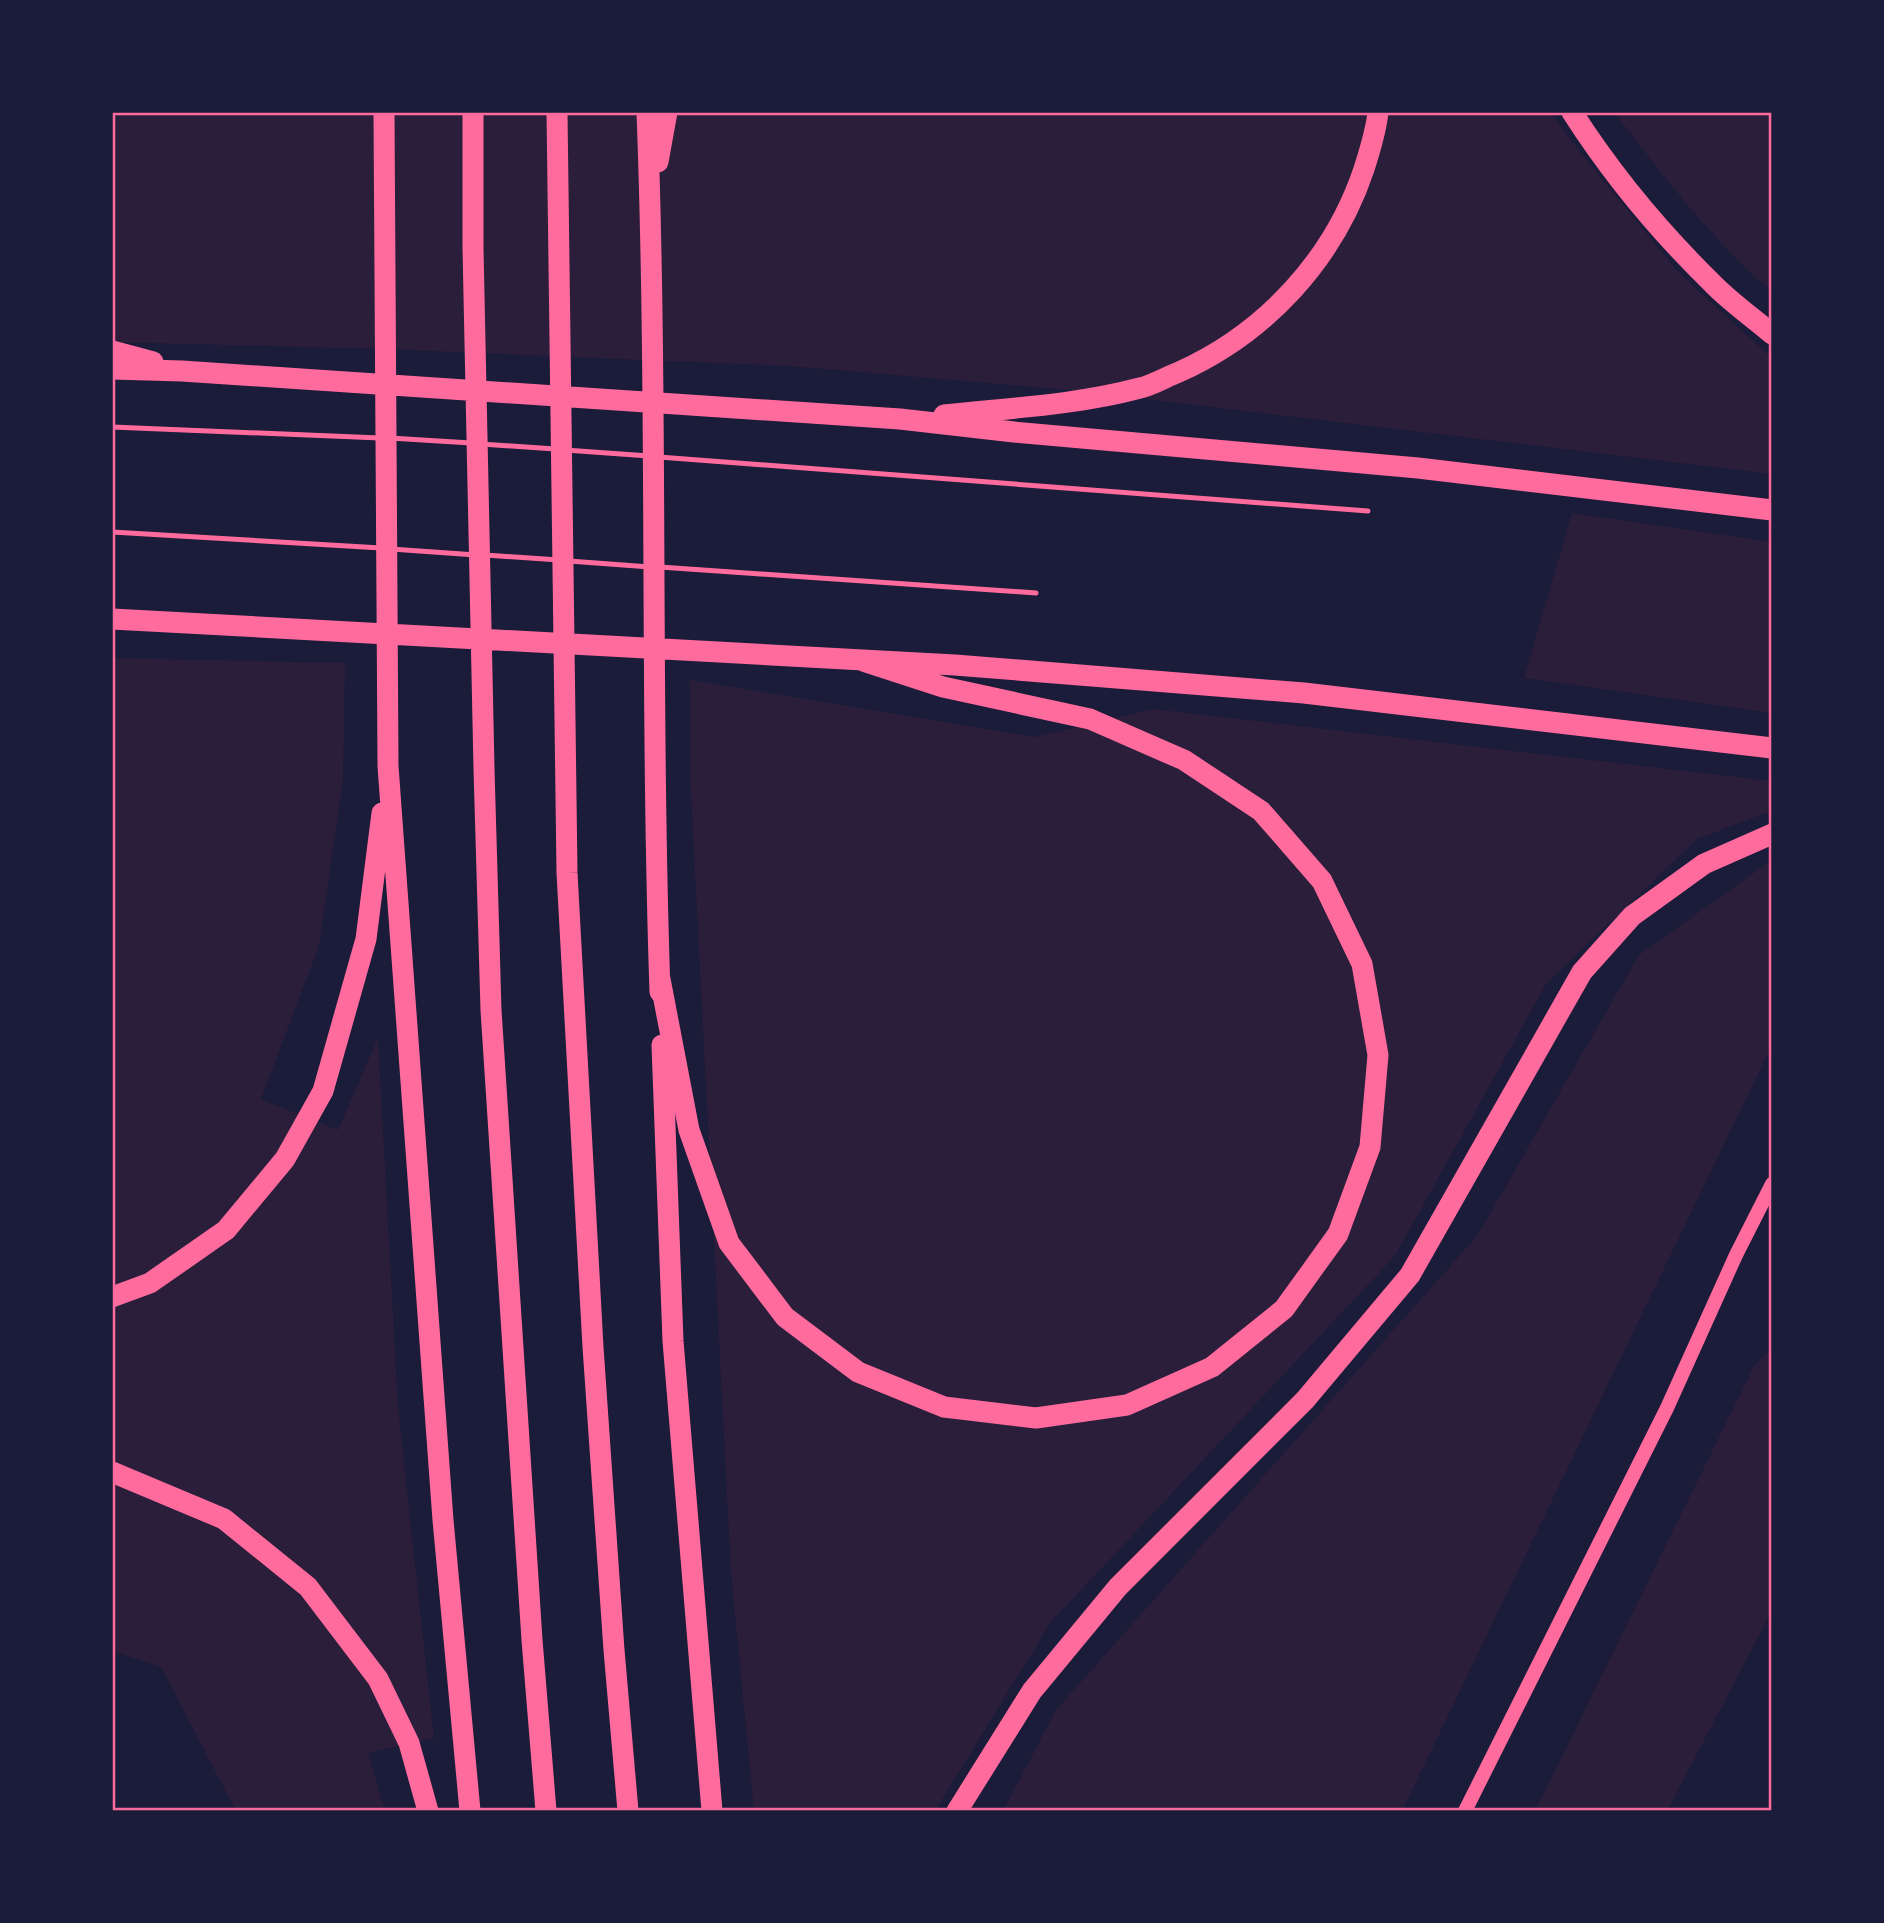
<svg xmlns="http://www.w3.org/2000/svg" width="1884" height="1923" viewBox="0 0 1884 1923" font-family="Merriweather,serif">
<rect width="100%" height="100%" fill="#1b1b3a"/>
<path fill="#2a1e3b" d="M 112,112 L 1551,112 L 1576,147 L 1679,273 L 1772,358 L 1772,474 L 1070,390 L 789,366 L 383,349 L 112,342 Z
M 1614,112 L 1772,112 L 1772,292 C 1711,239 1663,176 1614,112 Z
M 1572,513 L 1772,542 L 1772,713 L 1524,678 Z
M 112,658 L 345,663 L 343,781 L 319,946 L 261,1099 L 338,1130 L 378,1038 L 398,1407 L 434,1738 L 368,1753 L 385,1811 L 236,1811 L 161,1667 L 112,1651 Z
M 690,680 L 1035,737 L 1153,709 L 1772,781 L 1772,811 L 1697,839 L 1546,984 L 1395,1256 L 1051,1622 L 935,1811 L 754,1811 L 731,1573 L 690,775 Z
M 1769,862 L 1772,862 L 1772,1045 L 1402,1811 L 1003,1811 L 1056,1710 L 1477,1236 L 1639,955 Z
M 1772,1349 L 1772,1611 L 1667,1811 L 1535,1811 L 1754,1366 Z"/>
<g fill="none" stroke-linecap="round" stroke-linejoin="round">
<path stroke="#ff6b9d" stroke-width="5" d="M 112,427 L 380,438
M 390,438 L 471,443
M 481,444 L 555,449
M 565,450 L 649,456
M 659,457 L 1368,511
M 112,532 L 381,548
M 391,549 L 476,555
M 485,555 L 559,560
M 569,561 L 650,567
M 660,567 L 1036,593"/>
<path stroke="#ff6b9d" stroke-width="14" d="M 1465,1811 L 1667,1408 L 1736,1255 L 1772,1184"/>
<path stroke="#ff6b9d" stroke-width="21" d="M 384,112 L 388,766 L 443,1520 L 470,1811
M 473,112 L 473,248 L 484,769 L 491,1010 L 532,1640 L 546,1811
M 557,112 L 567,873 L 593,1347 L 614,1650 L 628,1811
M 647,112 C 658,405 650,699 660,992
M 1572,112 C 1611,173 1659,231 1711,282 C 1729,301 1752,317 1772,334
M 658,162 L 667,112
M 112,351 L 153,362
M 112,369 L 182,371 L 900,419 L 1014,432 L 1418,468 L 1772,510
M 944,415 C 1010,408 1076,405 1140,388 C 1153,385 1166,377 1179,372 C 1266,333 1334,259 1364,169 C 1370,150 1376,132 1378,112
M 112,619 L 955,665 L 1304,693 L 1772,748
M 660,979 L 689,1130 L 729,1243 L 785,1317 L 858,1372 L 944,1407 L 1036,1418 L 1127,1405 L 1212,1367 L 1284,1309 L 1338,1234 L 1370,1147 L 1378,1055 L 1362,964 L 1322,881 L 1261,811 L 1184,760 L 1090,719 L 943,687 L 863,661
M 662,1045 L 673,1341 L 712,1811
M 112,1297 L 150,1283 L 226,1230 L 285,1159 L 323,1091 L 366,939 L 382,813
M 112,1472 L 224,1519 L 308,1587 L 378,1679 L 409,1743 L 428,1811
M 957,1811 L 1032,1691 L 1118,1587 L 1305,1400 L 1410,1275 L 1582,972 L 1632,916 L 1704,864 L 1772,834"/>
</g>
<rect width="1884" height="1923" fill="none" stroke="#1b1b3a" stroke-width="228"/>
<rect x="114" y="114" width="1656" height="1695" fill="none" stroke="#ff6b9d" stroke-width="2.5"/>
</svg>
